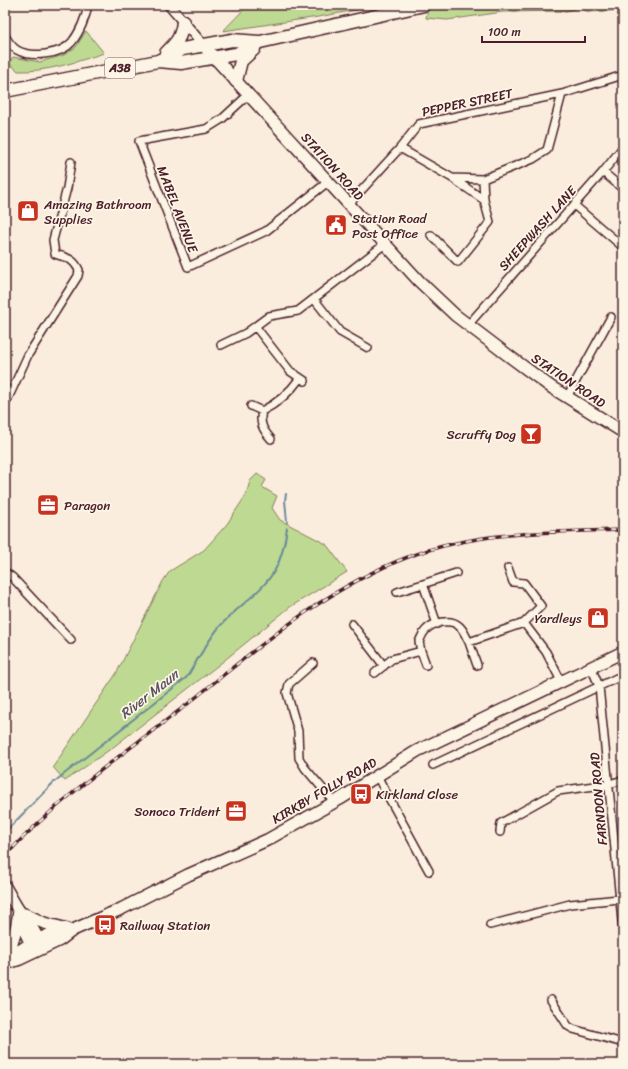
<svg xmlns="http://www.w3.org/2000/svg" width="628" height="1069" viewBox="0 0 628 1069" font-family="Sriracha,sans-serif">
<rect width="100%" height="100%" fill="#fbeddd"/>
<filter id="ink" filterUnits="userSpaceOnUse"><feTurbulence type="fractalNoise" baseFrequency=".025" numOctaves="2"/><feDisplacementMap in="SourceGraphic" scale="8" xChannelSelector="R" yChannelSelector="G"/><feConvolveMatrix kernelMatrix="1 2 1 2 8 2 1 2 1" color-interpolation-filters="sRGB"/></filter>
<g filter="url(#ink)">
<path fill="#beda92" stroke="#847c5e" d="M 248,5 L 384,5 L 318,17 L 223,31 Z
M 448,5 L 623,5 L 623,10 L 589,12 L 579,8 L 566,11 L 503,12 L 447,20 L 426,18 L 428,9 Z
M 86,31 L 104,53 C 76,62 47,72 18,71 L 9,63 L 13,57 L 40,62 L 64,55 L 76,47 Z
M 257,474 L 266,480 L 262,487 L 277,496 L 272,508 L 280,520 L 326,544 L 347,572 L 290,607 L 221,663 L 112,748 L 65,781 L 53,767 L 116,674 L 163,581 L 170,571 L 204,550 L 227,524 L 246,495 L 250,481 Z"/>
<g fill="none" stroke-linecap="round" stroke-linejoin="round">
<path stroke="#6c8a99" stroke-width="2" d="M 286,494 L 285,500 L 287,522
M 5,832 L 54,782 L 187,677 C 198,659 208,640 221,625 C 238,606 262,592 275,570 C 282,557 285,543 287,528"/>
<g stroke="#4a1f2b" stroke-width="10">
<path id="minor" d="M 5,35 C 7,40 12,47 17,50 C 31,58 61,55 72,42 C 80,32 86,17 88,5
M 248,95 L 222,119 L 206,129 L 139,141 L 188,267 L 266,231 L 329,181
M 400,148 L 452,178 L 484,200
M 603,172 L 623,189
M 452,178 L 483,179
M 349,204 L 400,148 L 419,124 L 562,94 L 623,75
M 574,205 L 623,247
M 431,235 L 458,262 L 490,222 L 484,200 L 483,179 L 533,159 L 547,150 L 562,94
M 314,299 L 340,332 L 368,348
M 468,325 L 603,172 L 623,147
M 255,326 L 290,371 L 305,381
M 221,345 L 246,333 L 269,316 L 298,311 L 385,244
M 567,397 L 611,317
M 5,405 L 28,355 L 78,276 L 79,270 C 73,258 67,258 55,254 L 53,240 L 67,188 L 71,162
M 251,406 L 262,411
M 271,439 C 263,430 259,423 262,411 C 278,403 290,392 300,378
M 508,568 L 513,582 L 524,583 L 541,606 L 524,623 L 546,652 L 561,681
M 5,572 L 12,577 L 71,640
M 397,592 L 423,584
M 352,624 L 384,666
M 437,624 L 423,584 L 456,573
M 469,642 L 477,665
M 421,651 L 426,665
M 313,663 L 289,684 L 287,693 L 298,731 L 299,758 L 305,768 L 334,802
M 591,667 L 599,686 L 623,931
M 375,673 L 392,659 L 421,651 L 419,642 C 421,638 422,634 425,631 C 432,622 451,618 459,626 C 464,630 466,637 469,642 L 524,623
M 433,765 L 623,675
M 377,776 L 429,871
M 500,832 L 501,823 L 558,791 L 609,784 L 623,780
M 490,925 L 570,904 L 619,899
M 551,1000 L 568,1026 L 573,1029 L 623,1043"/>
</g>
<g stroke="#4a1f2b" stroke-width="12">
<path id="tertiary" d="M 169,5 L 203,45"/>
</g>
<g stroke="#4a1f2b" stroke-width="14">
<path id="secondary" d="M 203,45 L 419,281 L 455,315 L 509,356 L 551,387 L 623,432
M 5,887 C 10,895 14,904 20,912 C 28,923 38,932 39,947
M 25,914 L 44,923 L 68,929
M 21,918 C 24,929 27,941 36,948
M 5,956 C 14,942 17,928 19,911
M 10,959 C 19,949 41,937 54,933 C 59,932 65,931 70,930
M 5,964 L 20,959 L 60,940 L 73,930 L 121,909 L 188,875 L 267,840 L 340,799 L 417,751 L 623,652"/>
</g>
<g stroke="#4a1f2b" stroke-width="15">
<path id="trunk" d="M 166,53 C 177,42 181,38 183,22
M 158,61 L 181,63 L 236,54 L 260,42 L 424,5
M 236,81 L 241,61 L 254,49
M 5,91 L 158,61 L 183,49 L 232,40 L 259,42"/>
</g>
<use href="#minor" stroke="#fcf5e5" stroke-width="7"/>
<use href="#tertiary" stroke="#fcf5e5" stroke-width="9"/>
<use href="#secondary" stroke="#fcf5e5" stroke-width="11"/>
<use href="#trunk" stroke="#fcf5e5" stroke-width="12"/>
<g stroke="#4a1f2b" stroke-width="3.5">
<path id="rail" d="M 5,856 C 57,800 120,756 180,710 C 252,653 321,590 408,557 C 477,531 551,532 623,530"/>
</g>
<use href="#rail" stroke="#fcf5e5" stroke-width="2" stroke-dasharray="6" stroke-linecap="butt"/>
</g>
</g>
<defs>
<g id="shop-square" transform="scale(1.15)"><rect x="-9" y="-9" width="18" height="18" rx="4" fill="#c8321e" stroke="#fcf5e5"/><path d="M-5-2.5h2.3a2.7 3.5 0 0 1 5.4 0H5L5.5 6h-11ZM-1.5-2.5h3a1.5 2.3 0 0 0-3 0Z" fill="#fff"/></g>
<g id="civic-square" transform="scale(1.15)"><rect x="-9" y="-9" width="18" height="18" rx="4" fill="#c8321e" stroke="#fcf5e5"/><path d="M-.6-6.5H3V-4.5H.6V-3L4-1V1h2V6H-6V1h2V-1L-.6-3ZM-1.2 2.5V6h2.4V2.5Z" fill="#fff"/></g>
<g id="bar-square" transform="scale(1.15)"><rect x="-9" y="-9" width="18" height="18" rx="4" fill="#c8321e" stroke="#fcf5e5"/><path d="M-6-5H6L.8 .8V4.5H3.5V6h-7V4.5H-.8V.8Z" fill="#fff"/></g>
<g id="office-square" transform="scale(1.15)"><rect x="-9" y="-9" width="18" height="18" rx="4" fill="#c8321e" stroke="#fcf5e5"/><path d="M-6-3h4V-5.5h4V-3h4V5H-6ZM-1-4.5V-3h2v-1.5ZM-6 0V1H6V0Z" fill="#fff"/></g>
<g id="bus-square" transform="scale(1.15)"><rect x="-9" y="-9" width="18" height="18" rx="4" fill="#c8321e" stroke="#fcf5e5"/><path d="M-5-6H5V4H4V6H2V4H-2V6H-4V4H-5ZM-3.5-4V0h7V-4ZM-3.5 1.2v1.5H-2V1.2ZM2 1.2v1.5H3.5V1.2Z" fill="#fff"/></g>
</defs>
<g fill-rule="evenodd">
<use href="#shop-square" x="28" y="211"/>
<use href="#civic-square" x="336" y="225"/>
<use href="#bar-square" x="531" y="434"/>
<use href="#office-square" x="48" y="505"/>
<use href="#shop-square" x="598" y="618"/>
<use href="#bus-square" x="361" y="794"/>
<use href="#office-square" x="236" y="811"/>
<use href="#bus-square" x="105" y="925"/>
</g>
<g text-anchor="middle" stroke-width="3.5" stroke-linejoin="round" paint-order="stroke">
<rect fill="#fcf5e5" stroke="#7f5f63" stroke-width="1" x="105" y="58" width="30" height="20" rx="3"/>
<g font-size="12" font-weight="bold" fill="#4a1f2b">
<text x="120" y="72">A38</text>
</g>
<g font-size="13" fill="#4a1f2b" stroke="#fcf5e5">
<text transform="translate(467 102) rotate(-12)" y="5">PEPPER STREET</text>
<text transform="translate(333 166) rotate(48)" y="5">STATION ROAD</text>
<text transform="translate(178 209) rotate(69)" y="5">MABEL AVENUE</text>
<text transform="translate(537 228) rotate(-48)" y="5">SHEEPWASH LANE</text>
<text transform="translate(569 380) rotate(34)" y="5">STATION ROAD</text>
<text transform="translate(324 790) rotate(-30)" y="5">KIRKBY FOLLY ROAD</text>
<text transform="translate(598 799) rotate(-95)" y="5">FARNDON ROAD</text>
</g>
<g font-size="13" fill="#4a1f2b" stroke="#fcf5e5" text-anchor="start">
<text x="44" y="209">Amazing Bathroom<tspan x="44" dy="15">Supplies</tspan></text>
<text x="352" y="223">Station Road<tspan x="352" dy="15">Post Office</tspan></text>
<text x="516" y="439" text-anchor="end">Scruffy Dog</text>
<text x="64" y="510">Paragon</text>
<text x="582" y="623" text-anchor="end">Yardleys</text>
<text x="376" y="799">Kirkland Close</text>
<text x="220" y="816" text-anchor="end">Sonoco Trident</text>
<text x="120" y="930">Railway Station</text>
</g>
<g font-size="14" font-style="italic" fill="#5b5462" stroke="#fcf5e5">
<text transform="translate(149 694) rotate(-38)" y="5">River Maun</text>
</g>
</g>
<rect width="628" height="1069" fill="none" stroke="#fcf5e5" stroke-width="20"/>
<rect x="10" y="10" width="608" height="1049" fill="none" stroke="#4a1f2b" stroke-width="1.5" filter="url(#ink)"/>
<path d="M482 36v6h103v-6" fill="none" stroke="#4a1f2b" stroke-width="2"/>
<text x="488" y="36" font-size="12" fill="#4a1f2b" stroke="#fcf5e5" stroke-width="3" paint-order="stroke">100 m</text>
</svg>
